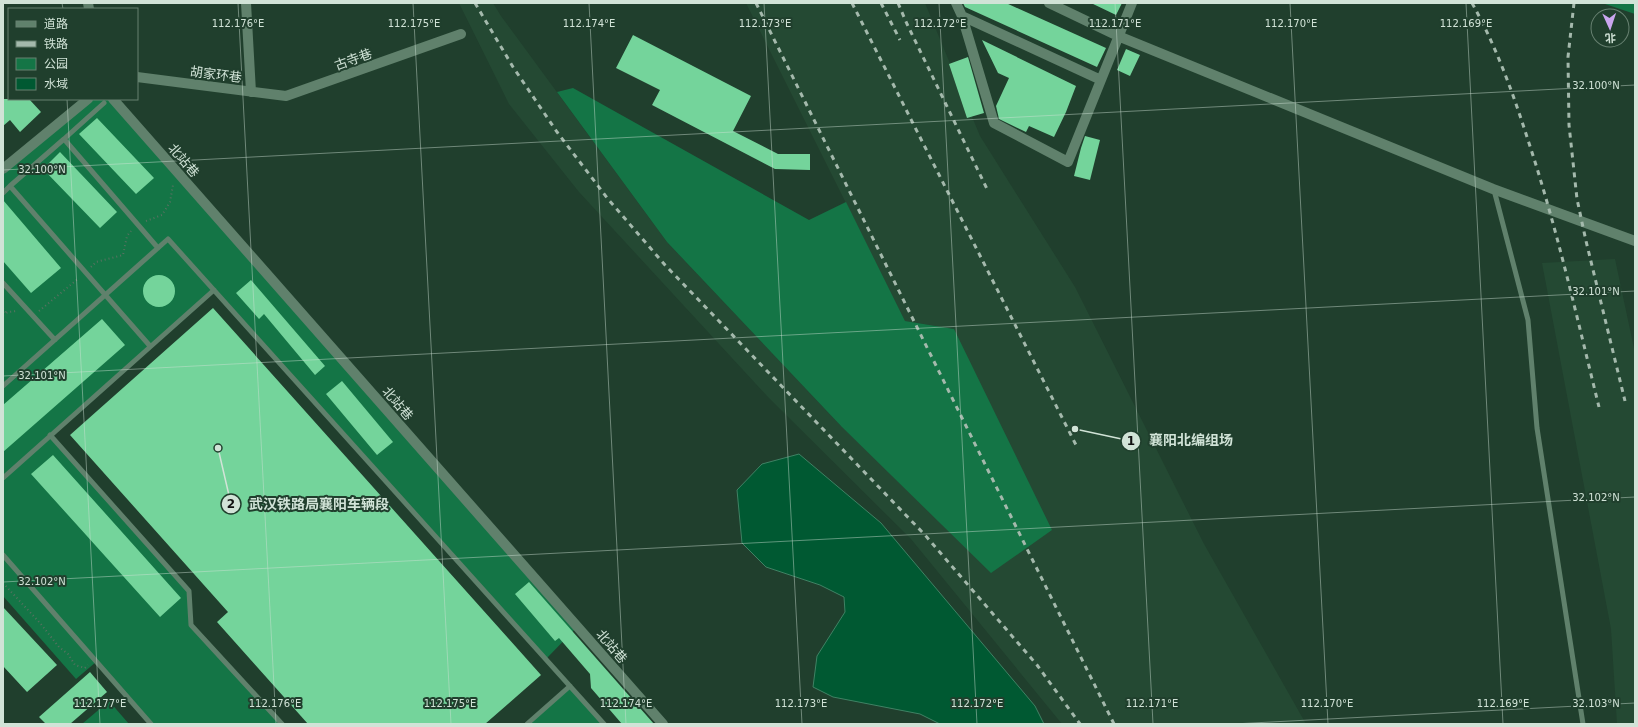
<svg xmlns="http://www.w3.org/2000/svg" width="1638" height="727" viewBox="0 0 1638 727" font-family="'DejaVu Sans','Noto Sans SC',sans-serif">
<rect width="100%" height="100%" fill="#203f2d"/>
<path fill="#244933" d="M 459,3 L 493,3 L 501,16 L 667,242 L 841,426 L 954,329 L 905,321 L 746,3 L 925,3 L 980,136 L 1075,287 L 1204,544 L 1306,724 L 1062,724 L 911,539 L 768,397 L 579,192 L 509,104 Z
M 1615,259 L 1635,353 L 1635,724 L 1617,724 L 1611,629 L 1542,263 Z"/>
<path fill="#147546" d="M 1602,3 L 1635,3 L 1635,14 Z
M 573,88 L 809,220 L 846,202 L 905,321 L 954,329 L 1052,530 L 991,573 L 841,426 L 667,242 L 557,92 Z
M 88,99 L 113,99 L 577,627 L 546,659 L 213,290 L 50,436 L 189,591 L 191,625 L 282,724 L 151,724 L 96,662 L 76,679 L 3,596 L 3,169 Z
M 570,686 L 604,724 L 527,724 Z
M 109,701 L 129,724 L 82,724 Z"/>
<path fill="#005932" stroke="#3f8264" d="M 799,454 L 881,523 L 1035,706 L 1044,724 L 940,724 L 920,714 L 833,697 L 813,687 L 817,656 L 845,612 L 844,597 L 820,585 L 766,567 L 742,543 L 737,490 L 762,464 Z"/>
<path fill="#74d49b" d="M 963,3 L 1006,3 L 1106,48 L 1097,67 L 965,7 Z
M 1091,3 L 1122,3 L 1116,15 Z
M 633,35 L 751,96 L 733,131 L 778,154 L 810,154 L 810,170 L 775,169 L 652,105 L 660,90 L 616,68 Z
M 982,40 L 1076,86 L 1066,112 L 1054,137 L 1029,126 L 1026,132 L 999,119 L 996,106 L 1009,78 L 998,73 Z
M 1126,49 L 1140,55 L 1130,76 L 1117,70 Z
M 968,57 L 984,113 L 967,118 L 949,64 Z
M 3,99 L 29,99 L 41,112 L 20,132 L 10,120 L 3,126 Z
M 97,118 L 154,178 L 136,194 L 79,134 Z
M 1085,136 L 1100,140 L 1090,180 L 1074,176 L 1081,148 Z
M 60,152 L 117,212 L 100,228 L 43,169 Z
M 3,200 L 61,268 L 31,293 L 3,261 Z
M143 291a16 16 0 1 1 32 0a16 16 0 1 1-32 0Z
M 251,280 L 325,366 L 315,375 L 264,314 L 259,319 L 236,293 Z
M 213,308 L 541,675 L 485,724 L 308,724 L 217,622 L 228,612 L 70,435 Z
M 102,319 L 125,345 L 3,452 L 3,405 Z
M 342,381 L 393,442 L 377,455 L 326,394 Z
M 53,455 L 181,598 L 160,617 L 31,474 Z
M 529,582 L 654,724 L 622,724 L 591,688 L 590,674 L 559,638 L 555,641 L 515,594 Z
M 3,607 L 57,665 L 27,692 L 3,666 Z
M 90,672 L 107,692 L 70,724 L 46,724 L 39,717 Z"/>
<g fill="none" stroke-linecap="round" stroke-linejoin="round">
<path stroke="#577261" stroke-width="2" stroke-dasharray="1 3" stroke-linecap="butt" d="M 146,221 L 162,215 L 170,202 L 173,185
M 91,267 L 96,262 L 123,255 L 127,236 L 131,231
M 3,308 L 6,313
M 39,311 L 79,278
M 3,315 L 8,312 L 17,311
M 3,583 L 40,623 L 59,647 L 68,654 L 75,665 L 85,668 L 88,665"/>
<path stroke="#60816c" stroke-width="5" d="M 64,139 L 104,103
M 10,186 L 64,139 L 158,248
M 1494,190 L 1528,320 L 1537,428 L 1583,724
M 3,193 L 10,186 L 150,346
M 3,283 L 55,340
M 3,386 L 168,239 L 604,724
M 50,435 L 189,591 L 191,625 L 282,724
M 3,478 L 214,290
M 3,555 L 151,724
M 527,724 L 570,686"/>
<path stroke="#60816c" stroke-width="10" d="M 88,3 L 89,9
M 246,3 L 251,92
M 956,3 L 962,16 L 994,123 L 1068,162 L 1132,3
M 1049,3 L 1118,36 L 1493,189 L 1635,241
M 962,16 L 1101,80
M 137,77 L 286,96 L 461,34
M 113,99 L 663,724
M 3,169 L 88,99"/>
<path stroke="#a4b9ac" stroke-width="3" stroke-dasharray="5 5" stroke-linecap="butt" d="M 475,3 L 513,67 L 557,132 L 608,199 L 665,265 L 925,535 L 1037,665 L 1080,724
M 756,3 L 1114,724
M 852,3 L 1076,445
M 881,3 L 900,40
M 898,3 L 907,24 L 988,191
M 1472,3 C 1496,46 1513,93 1528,140 C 1557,228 1577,318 1599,407
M 1574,3 L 1568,57 L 1569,125 L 1577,199 L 1586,241 L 1625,401"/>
</g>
<path fill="none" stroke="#d1e3d7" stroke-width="1" stroke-opacity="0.45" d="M 62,3 L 63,9M 238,3 L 276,724M 413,3 L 451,724M 589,3 L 626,724M 764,3 L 802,724M 939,3 L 977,724M 1115,3 L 1153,724M 1290,3 L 1328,724M 1466,3 L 1503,724M 67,99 L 100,724M 3,170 L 1635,85M 3,376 L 1635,291M 3,582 L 1635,497M 1233,724 L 1635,703"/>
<g text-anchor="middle" stroke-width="4" stroke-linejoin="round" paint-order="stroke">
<g font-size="13" fill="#d1e3d7" stroke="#203f2d">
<text transform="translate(353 59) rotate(-20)" y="5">古寺巷</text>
<text transform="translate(216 74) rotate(7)" y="5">胡家环巷</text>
<text transform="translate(184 160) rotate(49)" y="5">北站巷</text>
<text transform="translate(398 403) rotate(49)" y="5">北站巷</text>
<text transform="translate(612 646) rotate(49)" y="5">北站巷</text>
</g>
</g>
<g font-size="10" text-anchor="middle" fill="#d1e3d7" stroke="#203f2d" stroke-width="4" stroke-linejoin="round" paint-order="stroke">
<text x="238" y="27">112.176°E</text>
<text x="414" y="27">112.175°E</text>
<text x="589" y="27">112.174°E</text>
<text x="765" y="27">112.173°E</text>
<text x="940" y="27">112.172°E</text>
<text x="1115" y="27">112.171°E</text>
<text x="1291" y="27">112.170°E</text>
<text x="1466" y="27">112.169°E</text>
<text x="1596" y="89">32.100°N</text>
<text x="42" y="173">32.100°N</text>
<text x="1596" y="295">32.101°N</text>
<text x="42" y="379">32.101°N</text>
<text x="1596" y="501">32.102°N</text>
<text x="42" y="585">32.102°N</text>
<text x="100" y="707">112.177°E</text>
<text x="275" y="707">112.176°E</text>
<text x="450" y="707">112.175°E</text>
<text x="626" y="707">112.174°E</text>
<text x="801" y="707">112.173°E</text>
<text x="977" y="707">112.172°E</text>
<text x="1152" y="707">112.171°E</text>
<text x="1327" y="707">112.170°E</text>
<text x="1503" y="707">112.169°E</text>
<text x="1596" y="707">32.103°N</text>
</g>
<path fill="none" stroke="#d1e3d7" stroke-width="1.5" d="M1075 429L1131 441M218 448L231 504"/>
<g fill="#d1e3d7" stroke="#203f2d" stroke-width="1.5">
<circle cx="1075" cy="429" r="4"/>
<circle cx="218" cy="448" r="4"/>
<circle cx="1131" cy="441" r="10"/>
<circle cx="231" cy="504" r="10"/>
</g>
<g font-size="12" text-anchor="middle" font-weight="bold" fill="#111">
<text x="1131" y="445">1</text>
<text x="231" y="508">2</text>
</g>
<g font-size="14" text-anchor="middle" font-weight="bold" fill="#d1e3d7" stroke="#203f2d" stroke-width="4" stroke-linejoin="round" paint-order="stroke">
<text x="1191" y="445">襄阳北编组场</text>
<text x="319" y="509">武汉铁路局襄阳车辆段</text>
</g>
<rect width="1638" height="727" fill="none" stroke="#d1e3d7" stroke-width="8"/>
<rect x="8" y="8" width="130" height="92" fill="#203f2d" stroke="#678171"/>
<rect x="16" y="21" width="20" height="6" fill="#60816c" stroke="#678171"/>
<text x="44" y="28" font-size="12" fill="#d1e3d7">道路</text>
<rect x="16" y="41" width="20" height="6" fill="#a4b9ac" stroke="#678171"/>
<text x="44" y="48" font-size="12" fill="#d1e3d7">铁路</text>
<rect x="16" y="58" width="20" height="12" fill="#147546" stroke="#678171"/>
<text x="44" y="68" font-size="12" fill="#d1e3d7">公园</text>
<rect x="16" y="78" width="20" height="12" fill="#005932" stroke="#678171"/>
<text x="44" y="88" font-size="12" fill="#d1e3d7">水域</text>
<g transform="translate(1610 28) rotate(177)"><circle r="19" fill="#203f2d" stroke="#678171"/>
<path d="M0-3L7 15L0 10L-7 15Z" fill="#c9a5ee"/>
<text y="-6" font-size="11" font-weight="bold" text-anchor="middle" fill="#d1e3d7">北</text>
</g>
</svg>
